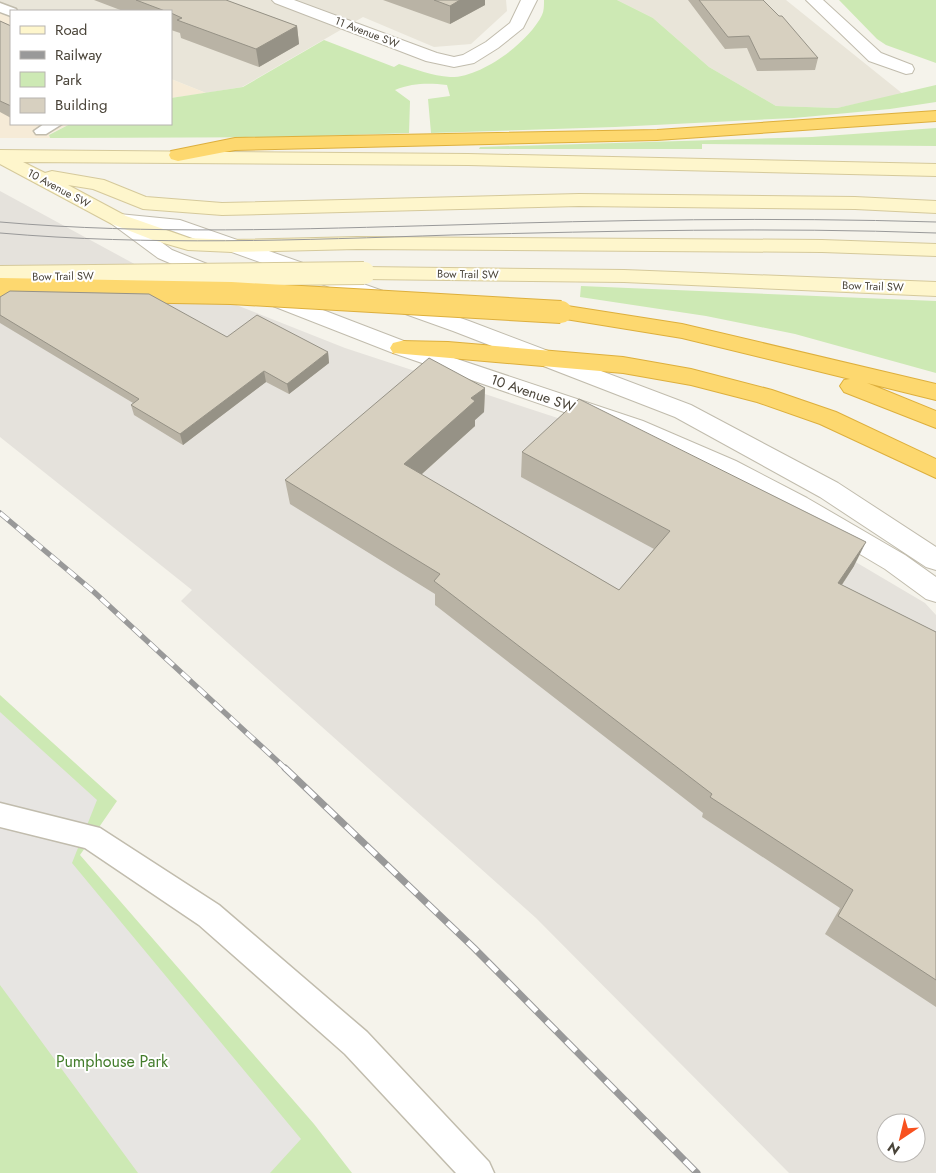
<svg xmlns="http://www.w3.org/2000/svg" width="936" height="1173" viewBox="0 0 936 1173" font-family="Jost,sans-serif">
<rect width="100%" height="100%" fill="#f5f3eb"/>
<path fill="#e9e5d9" d="M 0,0 L 506,0 L 507,11 L 471,44 L 434,47 L 363,17 L 242,87 L 206,93 L 171,79 L 171,11 L 11,13 L 0,8 Z
M 617,0 L 786,0 L 903,94 L 837,108 L 776,106 L 709,67 L 653,18 Z"/>
<path fill="#f6ebd7" d="M 0,8 L 11,13 L 11,124 L 70,124 L 49,134 L 50,138 L 0,138 Z
M 171,79 L 206,93 L 171,98 Z"/>
<path fill="#e5e2dc" fill-rule="evenodd" d="M 0,191 L 140,267 L 345,348 L 576,424 L 693,466 L 925,603 L 936,615 L 936,1173 L 789,1173 L 536,918 L 181,601 L 192,590 L 0,437 ZM 886,1123 L 916,1123 L 916,1153 L 886,1153 Z"/>
<path fill="#cde9b4" d="M 544,0 L 617,0 L 653,18 L 709,67 L 776,106 L 837,108 L 936,85 L 936,102 L 890,109 L 794,118 L 615,127 L 431,133 L 428,99 L 450,96 L 447,85 C 428,83 413,83 395,90 L 410,101 L 409,133 L 292,137 L 50,138 L 49,135 L 70,124 L 171,124 L 171,98 L 243,87 L 324,40 L 394,67 L 399,64 C 415,69 432,76 450,77 C 481,78 529,42 542,15 C 544,11 544,5 544,0 Z
M 839,0 L 936,0 L 936,63 L 886,45 L 877,39 Z
M 936,128 L 936,146 L 702,144 L 702,149 L 479,149 L 480,147 L 812,137 Z
M 581,286 L 936,301 L 936,373 L 795,334 L 706,316 L 580,297 Z
M 0,695 L 117,801 L 80,855 L 314,1124 L 352,1173 L 0,1173 Z"/>
<path fill="#e7e5e2" d="M 0,712 L 97,800 L 72,863 L 301,1139 L 270,1173 L 138,1173 L 0,985 Z"/>
<g fill="none" stroke-linecap="round" stroke-linejoin="round">
<g stroke="#c1bcad" stroke-width="3">
<path id="lane" d="M 0,3 L 16,9 L 17,11 L 11,11 L 11,16 L 0,12 Z
M 44,124 L 62,124 L 46,134 L 36,134 L 34,131 Z
M 0,803 L 100,828 L 219,905 L 367,1032 L 489,1162 L 494,1173 L 456,1173 L 345,1054 L 199,925 L 85,848 L 0,827 Z"/>
</g>
<g stroke="#c1bcad" stroke-width="2">
<path id="street" d="M 272,0 L 294,0 L 437,53 L 454,57 L 463,55 L 486,42 L 510,23 L 521,0 L 537,0 L 523,28 L 498,48 L 474,63 L 454,67 L 426,61 L 275,3 Z
M 806,0 L 823,0 L 881,53 L 912,65 L 914,69 L 912,73 L 906,74 L 869,61 Z
M 119,214 L 180,220 L 469,321 L 691,405 L 838,483 L 936,547 L 936,570 L 926,567 L 820,497 L 675,417 L 453,331 L 170,230 L 142,228 L 172,250 L 230,273 L 234,278 L 230,283 L 223,284 L 216,283 L 158,258 L 112,224 L 109,220 L 112,216 Z
M 263,287 L 409,343 L 643,421 L 736,461 L 807,498 L 905,555 L 936,577 L 936,602 L 926,599 L 885,569 L 789,512 L 718,473 L 625,433 L 393,353 L 255,299 L 252,294 L 255,289 Z"/>
</g>
<g stroke="#d5c99b" stroke-width="2">
<path id="secondary" d="M 0,150 L 468,154 L 936,164 L 936,176 L 468,165 L 23,162 L 45,173 L 52,171 L 104,180 L 146,197 L 222,203 L 579,194 L 855,197 L 936,201 L 936,213 L 855,209 L 579,206 L 222,215 L 143,209 L 93,189 L 68,185 L 126,216 L 189,238 L 232,240 L 357,237 L 822,240 L 936,244 L 936,256 L 822,252 L 357,249 L 232,252 L 188,250 L 153,240 L 112,224 L 0,164 Z
M 364,267 L 624,270 L 936,282 L 936,296 L 624,282 L 364,279 L 357,277 L 353,273 L 357,269 Z"/>
</g>
<g stroke="#ddaf3d" stroke-width="2">
<path id="highway" d="M 936,111 L 936,121 L 657,140 L 235,150 L 178,161 L 171,159 L 169,155 L 171,151 L 235,138 L 657,130 Z
M 561,305 L 682,324 L 936,384 L 936,400 L 867,383 L 936,411 L 936,428 L 844,392 L 840,386 L 844,380 L 850,379 L 682,338 L 553,317 L 550,312 L 553,307 Z
M 401,341 L 448,342 L 623,357 L 691,369 L 772,390 L 836,412 L 936,459 L 936,478 L 820,424 L 757,402 L 691,385 L 623,373 L 393,353 L 390,348 L 393,343 Z"/>
</g>
<use href="#lane" fill="#fff" fill-rule="evenodd"/>
<use href="#street" fill="#fff" fill-rule="evenodd"/>
<use href="#secondary" fill="#fef6cc" fill-rule="evenodd"/>
<use href="#highway" fill="#fdd86f" fill-rule="evenodd"/>
<path stroke="#999" stroke-width="1" d="M 0,222 C 150,235 301,229 451,225 C 613,220 774,217 936,222
M 0,233 C 150,246 301,240 451,235 C 613,231 774,227 936,233"/>
<g stroke="#999" stroke-width="5.5">
<path id="rail-far1" d="M 0,513 L 94,592 L 287,770"/>
</g>
<g stroke="#999" stroke-width="7">
<path id="rail" d="M 285,768 L 474,948 L 697,1173"/>
</g>
<use href="#rail-far1" stroke="#fff" stroke-width="4" stroke-dasharray="11" stroke-linecap="butt"/>
<use href="#rail" stroke="#fff" stroke-width="5" stroke-dasharray="14" stroke-linecap="butt"/>
<g stroke="#d5c99b" stroke-width="24" stroke-linecap="butt">
<path id="secondary-bridge" d="M 0,277 L 364,273"/>
</g>
<g stroke="#ddaf3d" stroke-width="24" stroke-linecap="butt">
<path id="highway-bridge" d="M 0,289 L 231,293 L 561,312"/>
</g>
<use href="#secondary-bridge" stroke="#fef6cc" stroke-width="22"/>
<use href="#highway-bridge" stroke="#fdd86f" stroke-width="22"/>
</g>
<path fill="#b9b3a5" d="M 94,0 L 226,0 L 297,26 L 299,44 L 259,67 L 181,38 L 180,33 L 171,30 L 171,11 L 123,11 Z
M 383,0 L 485,0 L 485,5 L 450,24 Z
M 688,0 L 763,0 L 818,58 L 815,70 L 757,71 L 747,48 L 725,49 Z
M 0,21 L 11,26 L 11,118 L 0,112 Z
M 0,297 L 227,337 L 328,352 L 329,363 L 289,394 L 266,382 L 183,445 L 134,415 L 131,405 L 133,403 L 0,323 Z
M 485,388 L 484,412 L 475,420 L 475,426 L 421,475 L 619,590 L 654,549 L 521,477 L 522,452 L 854,566 L 842,585 L 936,632 L 936,1007 L 825,934 L 840,908 L 702,817 L 703,813 L 435,605 L 435,594 L 290,504 L 285,480 Z"/>
<path fill="#969286" d="M 460,0 L 485,0 L 485,5 L 450,24 L 450,6 Z
M 297,26 L 299,44 L 259,67 L 256,49 Z
M 328,352 L 329,363 L 289,394 L 287,384 Z
M 264,371 L 266,382 L 183,445 L 180,434 Z
M 485,388 L 484,412 L 475,420 L 475,426 L 405,489 L 404,464 L 471,398 Z
M 866,542 L 854,566 L 827,607 L 838,583 Z"/>
<path fill="#d7d0c0" stroke="#969286" d="M 136,0 L 226,0 L 297,26 L 256,49 L 177,20 L 182,18 L 171,13 L 171,11 L 165,11 Z
M 434,0 L 460,0 L 450,6 Z
M 699,0 L 763,0 L 779,16 L 782,16 L 818,58 L 760,59 L 749,36 L 728,37 Z
M 0,21 L 11,26 L 11,106 L 0,101 Z
M 10,291 L 149,294 L 227,337 L 257,315 L 328,352 L 287,384 L 264,371 L 180,434 L 131,405 L 139,399 L 0,315 L 0,297 Z
M 429,358 L 485,388 L 471,398 L 475,401 L 404,464 L 619,590 L 670,531 L 522,452 L 579,399 L 866,542 L 838,583 L 936,632 L 936,980 L 838,916 L 853,890 L 710,797 L 712,794 L 434,581 L 440,574 L 285,480 Z"/>
<g text-anchor="middle" stroke-width="4" stroke-linejoin="round" paint-order="stroke">
<g font-size="11" fill="#4a4439" stroke="#fff">
<text transform="translate(367 32) rotate(21)" y="4">11 Avenue SW</text>
<text transform="translate(59 188) rotate(28)" y="4">10 Avenue SW</text>
<text transform="translate(468 274) rotate(1)" y="4">Bow Trail SW</text>
<text transform="translate(63 276) rotate(-1)" y="4">Bow Trail SW</text>
<text transform="translate(873 286) rotate(2)" y="4">Bow Trail SW</text>
</g>
<g font-size="14" fill="#4a4439" stroke="#fff">
<text transform="translate(533 393) rotate(19)" y="5">10 Avenue SW</text>
</g>
<g font-size="16" fill="#437c2b" stroke="#fff">
<text x="112" y="1067">Pumphouse Park</text>
</g>
</g>
<rect x="10" y="10" width="162" height="115" fill="#ffffff" stroke="#b7b4b0"/>
<rect x="20" y="26" width="25" height="8" fill="#fef6cc" stroke="#b7b4b0"/>
<text x="55" y="35" font-size="15" fill="#4a4439">Road</text>
<rect x="20" y="51" width="25" height="8" fill="#999999" stroke="#b7b4b0"/>
<text x="55" y="60" font-size="15" fill="#4a4439">Railway</text>
<rect x="20" y="72" width="25" height="15" fill="#cde9b4" stroke="#b7b4b0"/>
<text x="55" y="85" font-size="15" fill="#4a4439">Park</text>
<rect x="20" y="98" width="25" height="15" fill="#d7d0c0" stroke="#b7b4b0"/>
<text x="55" y="110" font-size="15" fill="#4a4439">Building</text>
<g transform="translate(901 1138) rotate(215)"><circle r="24" fill="#ffffff" stroke="#b7b4b0"/>
<path d="M0-4L9 19L0 12L-9 19Z" fill="#f8511f"/>
<text y="-8" font-size="14" font-weight="bold" text-anchor="middle" fill="#4a4439">N</text>
</g>
</svg>
